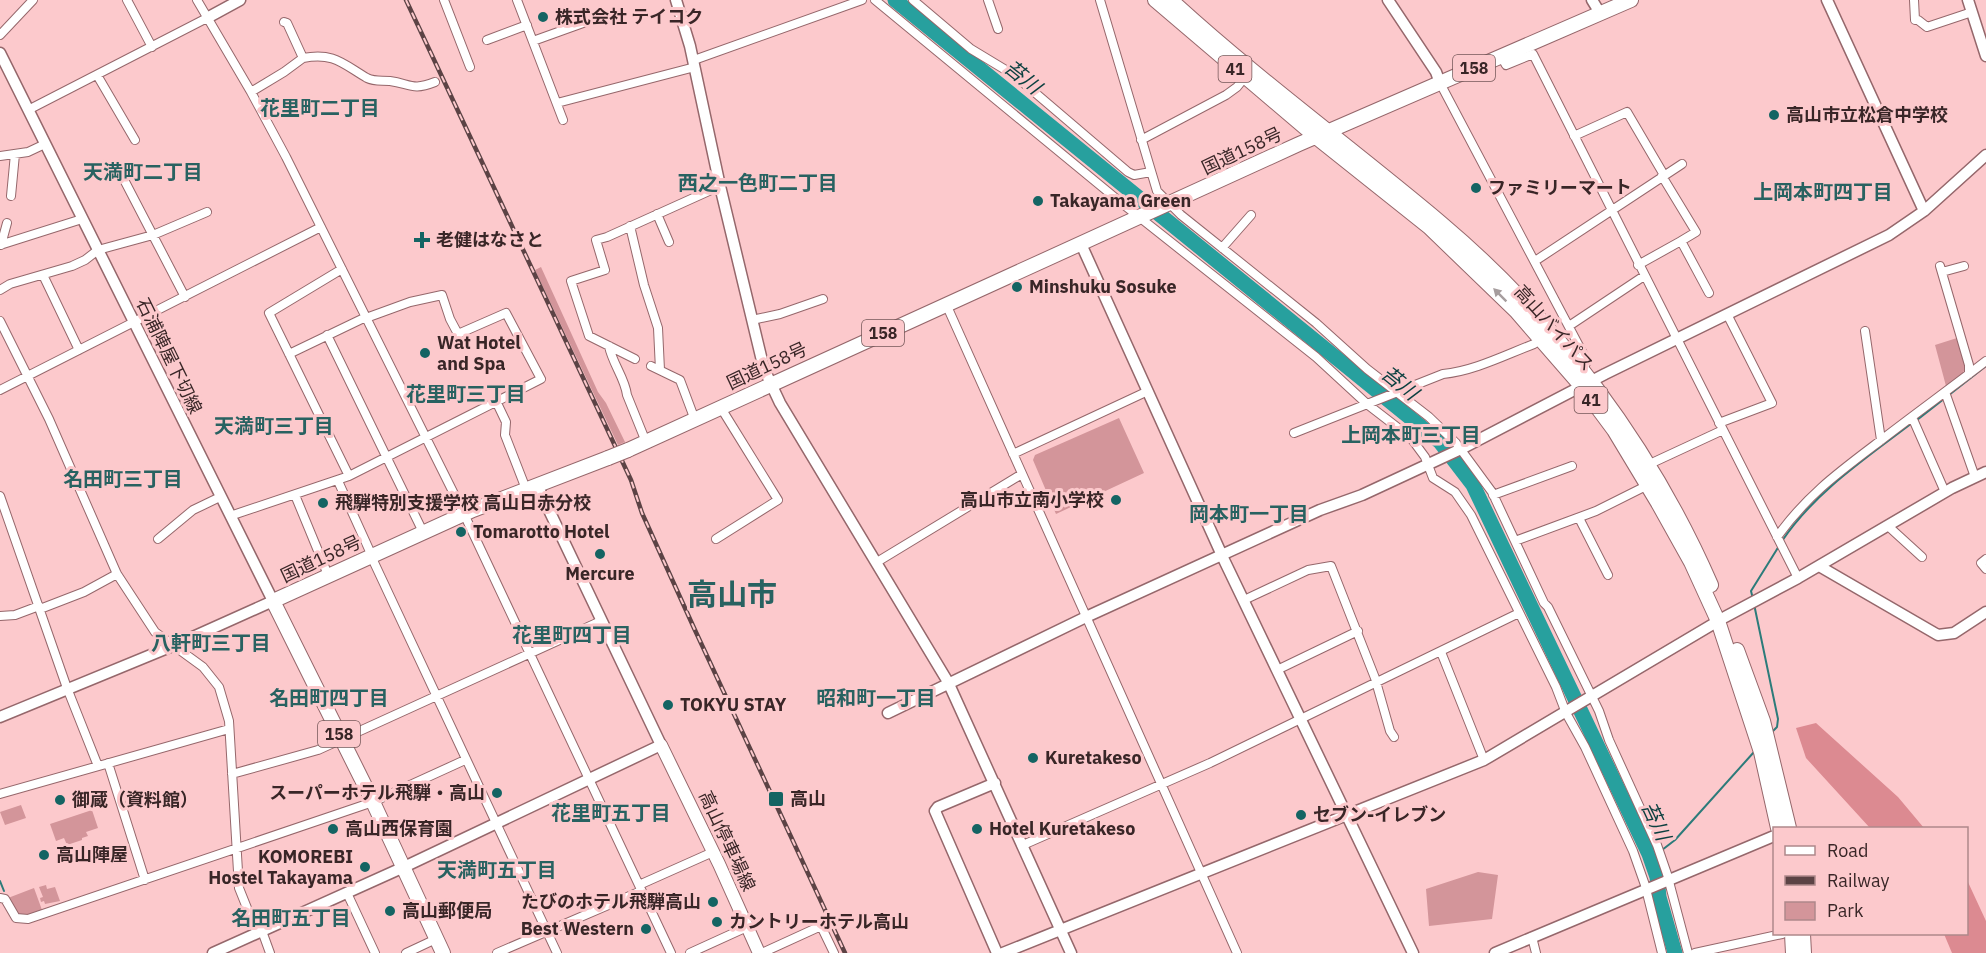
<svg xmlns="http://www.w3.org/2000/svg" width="1986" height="953" viewBox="0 0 1986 953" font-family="'IBM Plex Sans','Noto Sans JP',sans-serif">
<rect width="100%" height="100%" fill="#fcc9cc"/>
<path fill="#d3959a" d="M 541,267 L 598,392 L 606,403 L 625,442 L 618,445 L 535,270 Z
M 1957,338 L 1965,366 L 1963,375 L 1946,386 L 1935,345 Z
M 1119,418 L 1144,473 L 1056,514 L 1033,460 L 1035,455 Z
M 21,805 L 26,818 L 5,825 L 0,812 Z
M 92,810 L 98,828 L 86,832 L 88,836 L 82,838 L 82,840 L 67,845 L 64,838 L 56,841 L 50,824 Z
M 1478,872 L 1498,875 L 1492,919 L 1429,926 L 1426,889 Z
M 46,885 L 47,889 L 55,887 L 60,901 L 45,904 L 44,901 L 41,902 L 40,898 L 43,897 L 39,887 Z
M 34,888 L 42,910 L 27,915 L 17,914 L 8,898 Z"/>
<path fill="#dc8a91" d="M 1816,723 L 1898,797 L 1924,828 L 1870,828 L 1806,758 L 1796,728 Z
M 1967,880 L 1986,921 L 1986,953 L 1952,953 L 1944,934 L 1966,934 Z"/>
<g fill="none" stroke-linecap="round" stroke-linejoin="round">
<path stroke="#2c7b7a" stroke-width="2" d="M 1917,420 L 1986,366
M 1782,541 C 1815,492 1865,459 1912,423
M 1753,599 L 1751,591 L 1779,546
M 1754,604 L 1778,719 L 1777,727 L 1772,732
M 1662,850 L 1675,840 L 1754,752
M 1649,854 L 1656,852
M 0,881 L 4,891"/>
<path stroke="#27a09e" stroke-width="15" d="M 895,0 L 1440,442 L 1473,485 L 1649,854 L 1657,877 L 1659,897 L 1675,953"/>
<g stroke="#95676b" stroke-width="10">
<path id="street" d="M 127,0 L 152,47
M 197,0 L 251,92 L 286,157 L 464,514 L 671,953
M 444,0 L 470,67
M 517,0 L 563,120
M 875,0 L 1124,205 L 1316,357 L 1367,404 L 1411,438 L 1425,457 L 1433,478 L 1455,492 L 1471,515 L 1556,687 L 1566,713 L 1585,747 L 1633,851 L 1645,885 L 1662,953
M 913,0 L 971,49 L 1009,72 L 1026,85 L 1128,172 L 1134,175 L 1151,172
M 988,0 L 998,29
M 1100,0 L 1157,191 L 1181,215 L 1316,323 L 1367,369 L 1429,417 L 1456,443 L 1492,492 L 1544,603 L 1548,607 L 1599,711 L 1609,740 L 1657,845 L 1667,874 L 1688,953
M 1914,0 L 1915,20 L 1918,20 L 1927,27 L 1972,12
M 284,22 L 287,23 L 303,58 C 334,52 343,64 367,78 C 375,82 382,80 390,81 C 411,84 412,91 435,82
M 0,35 L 33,0
M 487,40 L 527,25
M 533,41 L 597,18
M 1501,56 L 1506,65 L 1533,54 L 1798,578
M 694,60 L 862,0
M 97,75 L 135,140
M 1440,83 L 1587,361 L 1582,371
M 251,92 L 284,72 L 303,58
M 557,103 L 695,67
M 28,110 L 207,18
M 1574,136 L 1627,112 L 1664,175
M 1141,140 L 1226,95 L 1237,87 L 1245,77
M 0,156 L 28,152 L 45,144
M 120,172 L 185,297
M 1662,176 L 1696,232 L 1681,241
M 11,196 L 15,154
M 657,214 L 669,242
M 630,226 L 644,285 L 658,328 L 660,370
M 0,245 L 82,219
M 1,245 L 7,223
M 1222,248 L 1251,215
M 1535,261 L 1682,164
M 1638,265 L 1681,241 L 1709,293
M 1940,266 L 1969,365 L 1969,374
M 342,269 L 269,313 L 349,476
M 1942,272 L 1964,266
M 43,275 L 79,350
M 0,290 L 10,284 L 72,266 L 85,260 L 98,250 L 153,235 L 207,212
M 946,304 L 1237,953
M 752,320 L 780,314 L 823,299
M 0,321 L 49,419 L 117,574 L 155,632 L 203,667 L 219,687 L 229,721 L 239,888 L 257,933
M 1569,326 L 1644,276
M 1865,331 L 1881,440
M 327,335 L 423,532
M 609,346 C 612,363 625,378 627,395 L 646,442
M 289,354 L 366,317
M 635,359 L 589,336 L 571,281 L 605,270 L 596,240 L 607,237 L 720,186
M 651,366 L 680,380 L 695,420
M 0,390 L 321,227
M 1945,392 L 1975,477
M 496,401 L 506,422 L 505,435 L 526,489
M 1912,417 L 1945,492
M 1719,423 L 1772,403 L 1727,314
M 1294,433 L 1443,374 C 1474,371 1505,355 1534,344 L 1541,339
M 1013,454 L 1148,391
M 1654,462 L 1723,430
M 338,481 L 372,556
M 295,495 L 328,575
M 1493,495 L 1572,466
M 0,496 L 67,688 L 98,766
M 230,516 L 349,476 L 541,379 L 506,313 L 458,334 L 450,319 L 442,295 L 410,302 L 366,318
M 1579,518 L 1608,575
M 1888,526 L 1922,557
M 1777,537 C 1807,495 1839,472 1880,441 C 1915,414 1951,388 1986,361
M 158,539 L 193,510 L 220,497
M 716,539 L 778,500 L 721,408
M 1515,541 L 1596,511 L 1648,485
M 371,556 L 557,953
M 1986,559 L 1981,563 L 1986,569
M 877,562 L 1022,474
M 1244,600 L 1308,570 L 1331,566 L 1375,678 L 1390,731 L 1394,737
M 40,609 L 84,592 L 117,574
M 0,616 L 15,615 L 39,606
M 1441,652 L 1484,760
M 1277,670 L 1358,631
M 108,763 L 145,880
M 232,774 L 318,750 L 601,621
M 0,794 L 229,729
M 1023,845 L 1210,763 L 1519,613
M 639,885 L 713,852
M 347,893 L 375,953
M 0,898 L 5,899 L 16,918 L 28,919 L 373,802 L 465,760
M 262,931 L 270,953
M 1532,937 L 1536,953
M 406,953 L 436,939
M 497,953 L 641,891
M 690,953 L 747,927
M 762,953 L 821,926 L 834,953
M 1695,953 L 1782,934"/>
</g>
<g stroke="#95676b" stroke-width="13">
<path id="secondary" d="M 676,0 L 690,46 L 720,186 L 764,369 L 780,403 L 948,682 L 1071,953
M 1388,0 L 1436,72 L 1440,83
M 1592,0 L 1600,13
M 1827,0 L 1924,211
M 1968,0 L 1986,56
M 207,18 L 240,0
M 0,53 L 273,601 L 175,645 L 0,717
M 1081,244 L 1225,562 L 1413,953
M 1819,566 L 1938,635 L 1954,633 L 1986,612
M 888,713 L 1086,617 L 1320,510 L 1362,495 L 1461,449 L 1605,374 L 1889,235 L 1924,211 L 1986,155
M 995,783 L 938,807 L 935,811 L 997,953
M 213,953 L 404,867 L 661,745 L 537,485
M 1003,953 L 1484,760 L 1725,617 L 1798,578 L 1952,488 L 1986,472
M 1495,953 L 1774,836"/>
</g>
<g stroke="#95676b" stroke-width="14">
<path id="primary" d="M 661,745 L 719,864 L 759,953"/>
</g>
<g stroke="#95676b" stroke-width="16">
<path id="highway" d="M 1155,0 L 1316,137 L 1429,227 L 1516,311 L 1582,387 L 1614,430 L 1658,503 L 1691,562 L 1718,621 L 1761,752 L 1778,828
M 1171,0 C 1257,79 1352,148 1441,223 C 1556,320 1651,447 1711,585
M 628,450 L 1299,144 L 1631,0
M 1737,650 L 1763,721 L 1789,828
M 1792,934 L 1793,953
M 1803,934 L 1804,953
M 443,953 L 373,802 L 273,601 L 473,510 L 608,458"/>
</g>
<use href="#street" stroke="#fff" stroke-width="8"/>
<use href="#secondary" stroke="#fff" stroke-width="10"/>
<use href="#primary" stroke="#fff" stroke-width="12"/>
<use href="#highway" stroke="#fff" stroke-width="14"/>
<g stroke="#5c4345" stroke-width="4.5">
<path id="rail" d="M 406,0 L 631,480 L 642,513 L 694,628 L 845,953"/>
</g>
<use href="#rail" stroke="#fcc9cc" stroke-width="2" stroke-dasharray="7" stroke-linecap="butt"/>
<g stroke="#95676b" stroke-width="16" stroke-linecap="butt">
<path id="highway-bridge" d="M 608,458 L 628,450"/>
</g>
<use href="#highway-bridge" stroke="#fff" stroke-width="14"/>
</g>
<defs><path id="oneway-solid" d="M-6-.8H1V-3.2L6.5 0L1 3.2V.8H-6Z" transform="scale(1.5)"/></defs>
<use fill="#a69d9e" href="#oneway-solid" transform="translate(1500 295) rotate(-135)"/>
<g fill="#146463" stroke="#fcc9cc" stroke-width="2">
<circle cx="543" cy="17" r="6"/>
<circle cx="1774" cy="115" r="6"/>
<circle cx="1476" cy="188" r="6"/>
<circle cx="1038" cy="201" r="6"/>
<path d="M419 231h6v6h6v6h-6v6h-6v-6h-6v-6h6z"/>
<circle cx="1017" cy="287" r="6"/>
<circle cx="425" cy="353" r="6"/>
<circle cx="1116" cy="500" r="6"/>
<circle cx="323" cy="503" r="6"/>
<circle cx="461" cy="532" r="6"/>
<circle cx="600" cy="554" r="6"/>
<circle cx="668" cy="705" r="6"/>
<circle cx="1033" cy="758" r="6"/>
<circle cx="497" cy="793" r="6"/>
<rect x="768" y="791" width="16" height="16" rx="3"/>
<circle cx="60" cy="800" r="6"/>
<circle cx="1301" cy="815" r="6"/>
<circle cx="333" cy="829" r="6"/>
<circle cx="977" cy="829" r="6"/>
<circle cx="44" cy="855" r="6"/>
<circle cx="365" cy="867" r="6"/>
<circle cx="713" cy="902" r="6"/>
<circle cx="390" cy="911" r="6"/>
<circle cx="717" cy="922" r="6"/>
<circle cx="646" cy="929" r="6"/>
</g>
<g text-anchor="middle" stroke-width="6" stroke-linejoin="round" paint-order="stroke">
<g fill="#fcc9cc" stroke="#745758" stroke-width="1.5">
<rect x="1453" y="55" width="42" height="26" rx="4.5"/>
<rect x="1218.5" y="56" width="33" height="26" rx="4.5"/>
<rect x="862" y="320" width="42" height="26" rx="4.5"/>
<rect x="1574.5" y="387" width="33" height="26" rx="4.5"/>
<rect x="318" y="721" width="42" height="26" rx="4.5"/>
</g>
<g font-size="16" font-weight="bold" fill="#392627">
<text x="1474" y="74">158</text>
<text x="1235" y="75">41</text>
<text x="883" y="339">158</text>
<text x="1591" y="406">41</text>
<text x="339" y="740">158</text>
</g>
<g font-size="18" font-weight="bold" fill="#392627" stroke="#fcc9cc" text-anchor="start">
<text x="555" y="23">株式会社 テイコク</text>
<text x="1786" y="121">高山市立松倉中学校</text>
<text x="1488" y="194">ファミリーマート</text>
<text x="1050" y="207">Takayama Green</text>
<text x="436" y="246">老健はなさと</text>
<text x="1029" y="293">Minshuku Sosuke</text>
<text x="437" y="349">Wat Hotel<tspan x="437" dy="21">and Spa</tspan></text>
<text x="1104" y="506" text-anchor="end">高山市立南小学校</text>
<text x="335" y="509">飛騨特別支援学校 高山日赤分校</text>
<text x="473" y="538">Tomarotto Hotel</text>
<text x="600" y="580" text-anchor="middle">Mercure</text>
<text x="680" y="711">TOKYU STAY</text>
<text x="1045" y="764">Kuretakeso</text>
<text x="485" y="799" text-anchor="end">スーパーホテル飛騨・高山</text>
<text x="790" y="805">高山</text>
<text x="72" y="806">御蔵（資料館）</text>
<text x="1313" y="821">セブン-イレブン</text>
<text x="345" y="835">高山西保育園</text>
<text x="989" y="835">Hotel Kuretakeso</text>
<text x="56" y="861">高山陣屋</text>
<text x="353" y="863" text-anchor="end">KOMOREBI<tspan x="353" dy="21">Hostel Takayama</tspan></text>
<text x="701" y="908" text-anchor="end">たびのホテル飛騨高山</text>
<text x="402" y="917">高山郵便局</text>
<text x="729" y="928">カントリーホテル高山</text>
<text x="634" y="935" text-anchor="end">Best Western</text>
</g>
<g font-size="18" fill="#392627" stroke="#fcc9cc">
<text transform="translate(1242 151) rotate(-25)" y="6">国道158号</text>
<text transform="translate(1554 328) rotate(48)" y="6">高山バイパス</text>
<text transform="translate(169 356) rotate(64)" y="6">石浦陣屋下切線</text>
<text transform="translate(767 366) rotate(-25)" y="6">国道158号</text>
<text transform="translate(321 559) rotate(-25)" y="6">国道158号</text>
<text transform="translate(727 841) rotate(65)" y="6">高山停車場線</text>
</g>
<g font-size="20" font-style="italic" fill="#0c4040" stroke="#fcc9cc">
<text transform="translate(1023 77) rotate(39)" y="7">苔川</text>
<text transform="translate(1400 383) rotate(39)" y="7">苔川</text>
<text transform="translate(1656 821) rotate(65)" y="7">苔川</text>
</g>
<g font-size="20" font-weight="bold" fill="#286261" stroke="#fcc9cc">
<text x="320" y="115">花里町二丁目</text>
<text x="143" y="179">天満町二丁目</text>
<text x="758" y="190">西之一色町二丁目</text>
<text x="1823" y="199">上岡本町四丁目</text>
<text x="466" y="401">花里町三丁目</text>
<text x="274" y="433">天満町三丁目</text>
<text x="1411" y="442">上岡本町三丁目</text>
<text x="123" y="486">名田町三丁目</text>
<text x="1249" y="521">岡本町一丁目</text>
<text x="572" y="642">花里町四丁目</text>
<text x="211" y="650">八軒町三丁目</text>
<text x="329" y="705">名田町四丁目</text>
<text x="876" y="705">昭和町一丁目</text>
<text x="611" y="820">花里町五丁目</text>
<text x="497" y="877">天満町五丁目</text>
<text x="291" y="925">名田町五丁目</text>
</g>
<g font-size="30" font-weight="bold" fill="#286261" stroke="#fcc9cc">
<text x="732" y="605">高山市</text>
</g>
</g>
<rect x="1773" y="827" width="195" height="108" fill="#fcc9cc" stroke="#ae888a" stroke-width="1.5"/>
<rect x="1785" y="846" width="30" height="9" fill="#ffffff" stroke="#ae888a" stroke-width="1.5"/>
<text x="1827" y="857" font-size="18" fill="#392627">Road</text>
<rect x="1785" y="876" width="30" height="9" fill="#5c4345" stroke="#ae888a" stroke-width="1.5"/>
<text x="1827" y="887" font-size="18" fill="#392627">Railway</text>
<rect x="1785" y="902" width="30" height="18" fill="#d3959a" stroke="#ae888a" stroke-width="1.5"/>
<text x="1827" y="917" font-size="18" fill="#392627">Park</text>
</svg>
